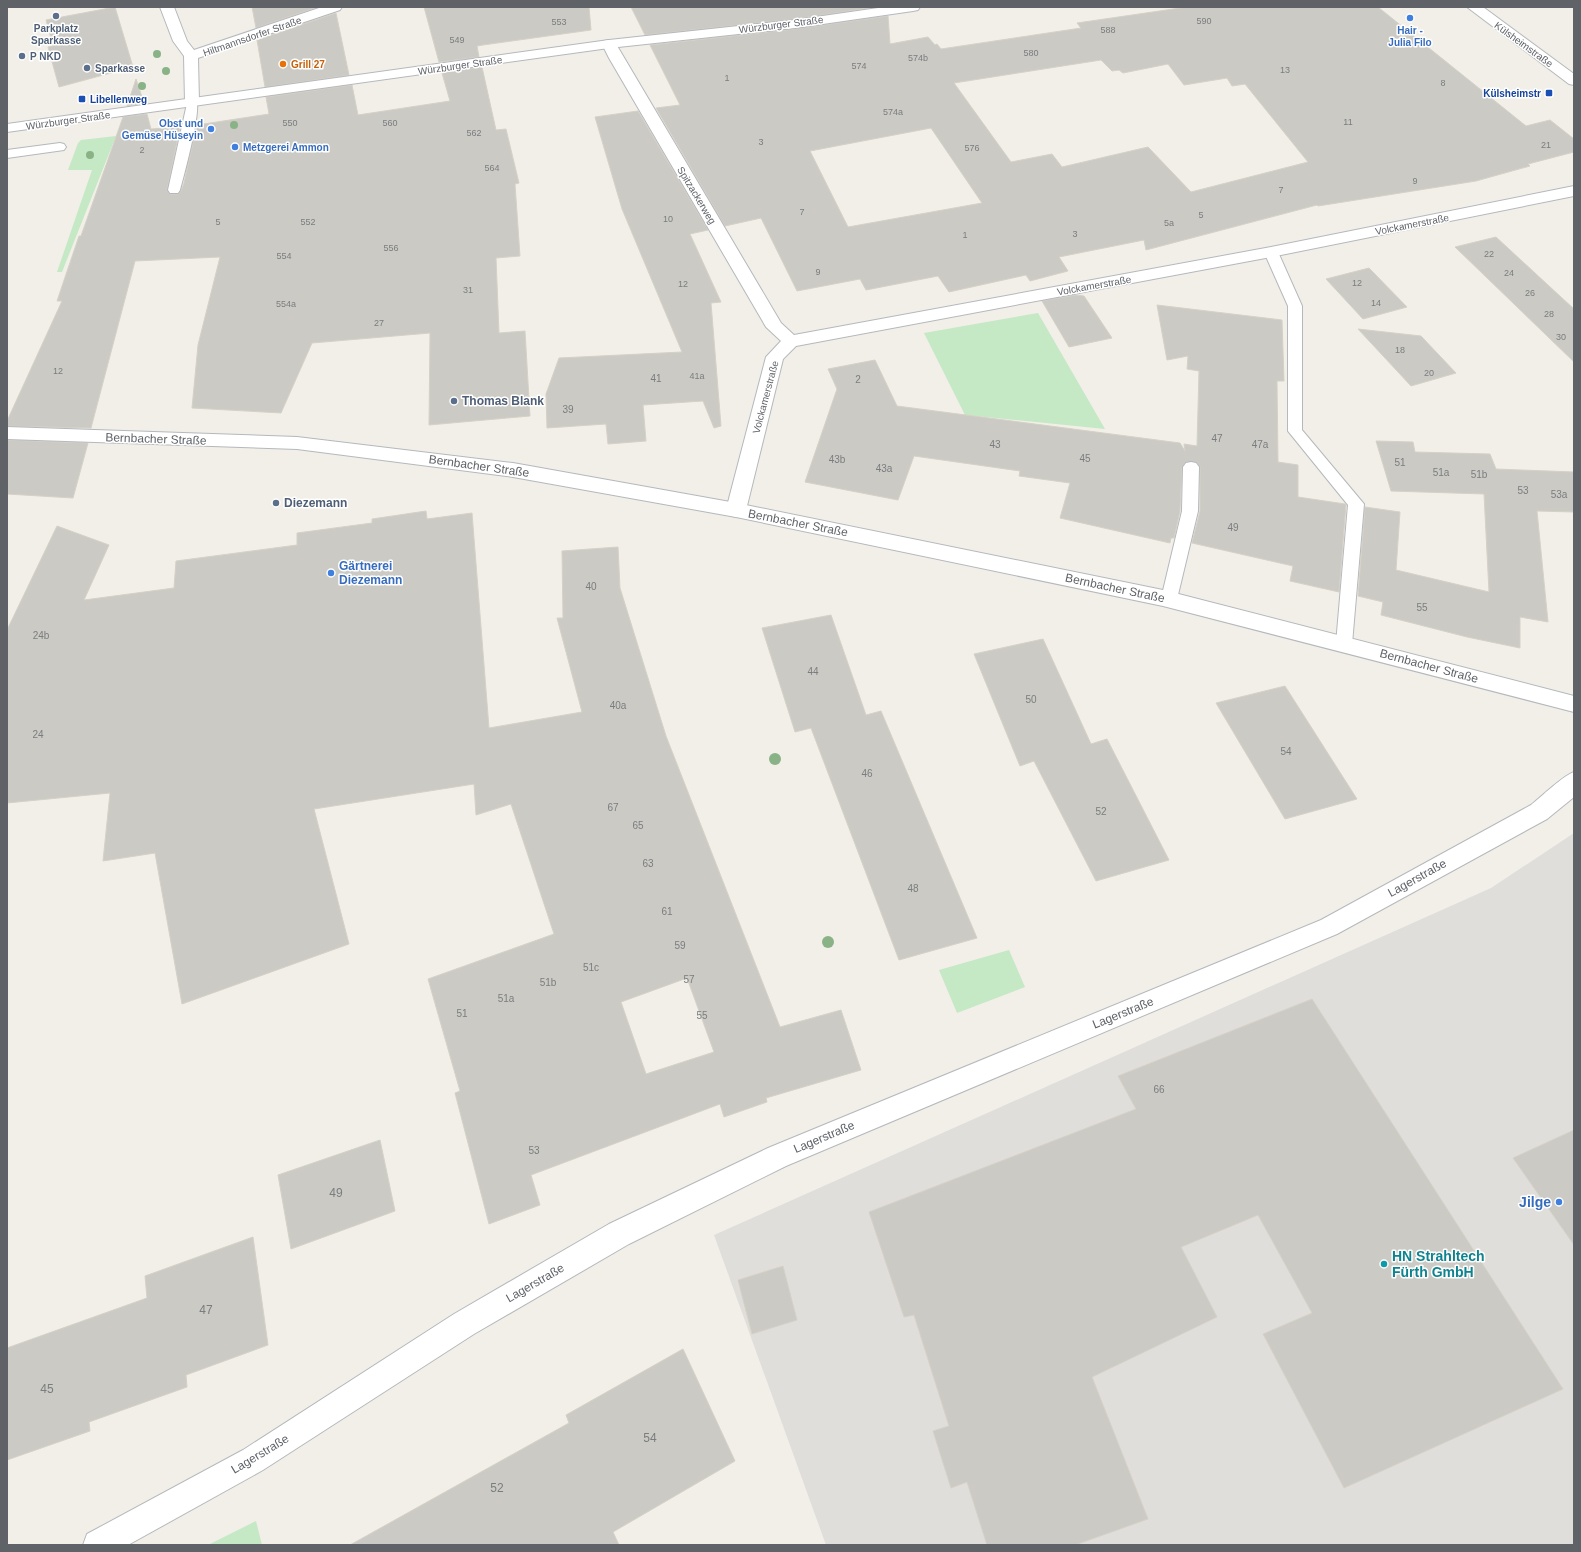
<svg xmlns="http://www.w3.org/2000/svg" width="1581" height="1552" viewBox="0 0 1581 1552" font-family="Helvetica,sans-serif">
<rect width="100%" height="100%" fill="#f1efe8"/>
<path fill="#e0deda" d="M 1574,833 L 1574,1545 L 826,1545 L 714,1235 L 1491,888 Z"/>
<path fill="#c5e8c5" d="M 116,136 L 62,272 L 57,272 L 92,170 L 68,170 L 78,143 L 81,140 Z
M 1038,313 L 1105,429 L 965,415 L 924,333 Z
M 1009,950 L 1025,987 L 957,1013 L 939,970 Z
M 256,1521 L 262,1545 L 208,1545 Z"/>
<path fill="#cccac5" stroke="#d6d1c6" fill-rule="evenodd" d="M 115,7 L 133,67 L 59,87 L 48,47 L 53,46 L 46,20 Z
M 252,7 L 317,7 L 256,28 Z
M 424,7 L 589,7 L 591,30 L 483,45 L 477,46 L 479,57 L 439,62 Z
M 631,7 L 875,7 L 795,19 L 645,35 Z
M 1187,7 L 1378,7 L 1526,126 L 1550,120 L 1574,139 L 1574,152 L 1528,164 L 1530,166 L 1476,181 L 1318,206 L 1317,205 L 1146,250 L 1144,240 L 1059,257 L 1068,271 L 1030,281 L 1026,275 L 949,292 L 938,276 L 866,290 L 860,279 L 797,291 L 761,218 L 725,226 L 656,108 L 680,105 L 650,45 L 795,29 L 888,16 L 890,44 L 928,37 L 935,45 L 937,44 L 941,49 L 1081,28 L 1077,23 ZM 1101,60 L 1112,71 L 1119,70 L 1123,73 L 1168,64 L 1184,85 L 1227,78 L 1232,86 L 1245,84 L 1308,162 L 1191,192 L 1148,147 L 1062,167 L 1052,154 L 1011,162 L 954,83 ZM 931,128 L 982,203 L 848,227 L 810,151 Z
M 336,13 L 349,75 L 265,87 L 257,40 Z
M 482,67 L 496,130 L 506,129 L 519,183 L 515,184 L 520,256 L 496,258 L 499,333 L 525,331 L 530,416 L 429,425 L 430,333 L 312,343 L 281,413 L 192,408 L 198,345 L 220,257 L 135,261 L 91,428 L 7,426 L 7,421 L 62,301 L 57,301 L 79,236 L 81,236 L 123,117 L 147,114 L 151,129 L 180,127 L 167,190 L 170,194 L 178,194 L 181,191 L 184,183 L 197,125 L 269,114 L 266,97 L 352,85 L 358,115 L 450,101 L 442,73 Z
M 136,79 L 144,103 L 127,106 Z
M 638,111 L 708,230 L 690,234 L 721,302 L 711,303 L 721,426 L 714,428 L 703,401 L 643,405 L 646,441 L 608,444 L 606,424 L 547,428 L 546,394 L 559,358 L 682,352 L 622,209 L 595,117 Z
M 1496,237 L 1574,309 L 1574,362 L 1455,247 Z
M 1369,268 L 1407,307 L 1363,319 L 1326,279 Z
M 1076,295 L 1084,296 L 1112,338 L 1069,347 L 1042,301 Z
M 1157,305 L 1282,320 L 1284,381 L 1277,381 L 1278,462 L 1298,465 L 1298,497 L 1345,504 L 1346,505 L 1339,592 L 1290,581 L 1293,566 L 1192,543 L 1200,511 L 1200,467 L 1196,462 L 1186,462 L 1182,467 L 1180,511 L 1174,538 L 1171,538 L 1170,543 L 1060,518 L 1070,483 L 1019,476 L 1020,471 L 914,456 L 898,500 L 805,482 L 837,389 L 828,369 L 875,360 L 897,406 L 1180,443 L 1185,451 L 1184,444 L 1197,446 L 1199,371 L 1187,369 L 1188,356 L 1167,360 Z
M 1358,329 L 1421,336 L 1456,373 L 1411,386 Z
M 7,440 L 88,443 L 73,498 L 7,494 Z
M 1376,441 L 1413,442 L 1415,452 L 1490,454 L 1496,469 L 1574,472 L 1574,512 L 1537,511 L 1548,622 L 1520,617 L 1520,648 L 1467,637 L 1381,615 L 1383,602 L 1358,596 L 1365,507 L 1400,512 L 1396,570 L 1489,592 L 1484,494 L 1391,491 Z
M 426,511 L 427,519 L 472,513 L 489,728 L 582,712 L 557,618 L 563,618 L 562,551 L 618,547 L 620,588 L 666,736 L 780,1027 L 841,1010 L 861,1070 L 766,1098 L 767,1102 L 724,1117 L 720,1104 L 531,1175 L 540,1205 L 489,1224 L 455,1093 L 460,1091 L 428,979 L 554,934 L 511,804 L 476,815 L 474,784 L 314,809 L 349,944 L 182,1004 L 155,853 L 103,861 L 110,793 L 7,803 L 7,630 L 57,526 L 109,545 L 84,600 L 174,588 L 176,561 L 297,545 L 297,533 L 372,523 L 372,519 ZM 687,978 L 714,1052 L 646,1074 L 621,1002 Z
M 831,615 L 866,715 L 881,711 L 977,938 L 899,960 L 811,728 L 795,732 L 762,628 Z
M 1043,639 L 1091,744 L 1107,739 L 1169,860 L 1096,881 L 1034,761 L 1020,766 L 974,654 Z
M 1285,686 L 1357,799 L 1285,819 L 1216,703 Z
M 1312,999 L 1563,1389 L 1344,1488 L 1263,1334 L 1312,1313 L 1258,1215 L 1181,1247 L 1217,1317 L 1092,1377 L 1148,1519 L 1075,1545 L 987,1545 L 967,1482 L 951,1488 L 933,1431 L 949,1426 L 914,1315 L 904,1317 L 869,1212 L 1136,1109 L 1118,1076 Z
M 1574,1130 L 1574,1245 L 1513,1158 Z
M 380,1140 L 395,1211 L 291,1249 L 278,1175 Z
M 253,1237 L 268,1345 L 186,1375 L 187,1387 L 89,1422 L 90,1431 L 7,1460 L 7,1348 L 147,1298 L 145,1276 Z
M 783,1266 L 797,1320 L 752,1334 L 738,1280 Z
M 683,1349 L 735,1461 L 613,1532 L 619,1545 L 350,1545 L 569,1423 L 566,1415 Z"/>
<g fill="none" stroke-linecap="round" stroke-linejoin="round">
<g stroke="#b5b8bc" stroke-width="2">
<path id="service" d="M 192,98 L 196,99 C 202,109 184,176 180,190 L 178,193 L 170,193 L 168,190 L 188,99 Z
M 60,143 L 64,144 L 66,147 L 64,150 L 7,158 L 7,150 Z
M 1271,248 L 1276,249 L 1278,252 L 1302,306 L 1302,430 L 1364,504 L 1352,644 L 1350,649 L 1344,651 L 1338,649 L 1336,644 L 1348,505 L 1288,431 L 1288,306 L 1264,252 L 1266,249 Z
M 1191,462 L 1196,463 L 1199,467 L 1198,511 L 1177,599 L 1175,603 L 1169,605 L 1163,603 L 1161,599 L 1182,511 L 1183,467 L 1186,463 Z"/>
</g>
<g stroke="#b5b8bc" stroke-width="2">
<path id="minor" d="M 160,7 L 174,7 L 187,41 L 194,50 L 322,7 L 342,7 L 340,10 L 198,58 L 199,102 L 197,105 L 192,106 L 187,105 L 185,102 L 184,56 L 173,41 Z
M 1467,7 L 1483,7 L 1574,74 L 1574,85 L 1569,84 Z
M 609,40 L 614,41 L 616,44 L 781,323 L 794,335 L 1271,247 L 1574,186 L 1574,196 L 1271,257 L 796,346 L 783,359 L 746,510 L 743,515 L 736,517 L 729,515 L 726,510 L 766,357 L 781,341 L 766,327 L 609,58 L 602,44 L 604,41 Z
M 1574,772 L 1574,797 L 1547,819 L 1337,934 L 786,1166 L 629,1244 L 474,1334 L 263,1470 L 128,1545 L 83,1545 L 87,1534 L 243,1450 L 454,1314 L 609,1224 L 768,1148 L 1321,920 L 1531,805 C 1541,797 1564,775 1574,772 Z"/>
</g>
<g stroke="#b5b8bc" stroke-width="2">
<path id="tertiary" d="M 885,7 L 920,7 L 918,10 L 913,11 L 795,28 L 609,48 L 7,132 L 7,124 L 609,40 L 795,20 Z
M 7,427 L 297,437 L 513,463 L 736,503 L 1163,590 L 1574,696 L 1574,712 L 1163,606 L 736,517 L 513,477 L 297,449 L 7,439 Z"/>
</g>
<use href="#service" fill="#fff" fill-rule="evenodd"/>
<use href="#minor" fill="#fff" fill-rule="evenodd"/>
<use href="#tertiary" fill="#fff" fill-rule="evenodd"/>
</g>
<g fill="#89b387">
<circle cx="157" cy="54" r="4"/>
<circle cx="166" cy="71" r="4"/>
<circle cx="142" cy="86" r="4"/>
<circle cx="234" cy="125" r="4"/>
<circle cx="90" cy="155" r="4"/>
<circle cx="775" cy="759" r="6"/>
<circle cx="828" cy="942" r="6"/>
</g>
<g fill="#5c6f8a" stroke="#fff" stroke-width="1.5">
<circle cx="56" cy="16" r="4"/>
<circle cx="22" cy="56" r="4"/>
<circle cx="87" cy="68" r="4"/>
<circle cx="454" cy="401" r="4"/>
<circle cx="276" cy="503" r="4"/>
</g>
<g fill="#3f7fe0" stroke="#fff" stroke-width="1.5">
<circle cx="1410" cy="18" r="4"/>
<circle cx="211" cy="129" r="4"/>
<circle cx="235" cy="147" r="4"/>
<circle cx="331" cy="573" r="4"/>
<circle cx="1559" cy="1202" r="4"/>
</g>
<circle fill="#e8710a" stroke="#fff" stroke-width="1.5" cx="283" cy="64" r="4"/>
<g fill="#1a4fb4" stroke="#fff" stroke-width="1.5">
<rect x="1545" y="89" width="8" height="8" rx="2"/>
<rect x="78" y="95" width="8" height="8" rx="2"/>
</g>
<circle fill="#0f9aa8" stroke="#fff" stroke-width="1.5" cx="1384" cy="1264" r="4"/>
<g text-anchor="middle" stroke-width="3" stroke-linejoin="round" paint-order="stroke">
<g font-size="9" fill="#7a7d7f">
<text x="1204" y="24">590</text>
<text x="559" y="25">553</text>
<text x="1108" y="33">588</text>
<text x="457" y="43">549</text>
<text x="1031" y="56">580</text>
<text x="918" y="61">574b</text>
<text x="859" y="69">574</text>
<text x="1285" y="73">13</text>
<text x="727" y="81">1</text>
<text x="1443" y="86">8</text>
<text x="893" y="115">574a</text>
<text x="1348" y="125">11</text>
<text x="290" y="126">550</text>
<text x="390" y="126">560</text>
<text x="474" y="136">562</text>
<text x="761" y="145">3</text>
<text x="1546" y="148">21</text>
<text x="972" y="151">576</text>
<text x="142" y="153">2</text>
<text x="492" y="171">564</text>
<text x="1415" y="184">9</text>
<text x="1281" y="193">7</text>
<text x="802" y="215">7</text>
<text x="1201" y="218">5</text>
<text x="668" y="222">10</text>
<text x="218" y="225">5</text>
<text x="308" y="225">552</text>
<text x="1169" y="226">5a</text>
<text x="1075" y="237">3</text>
<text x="965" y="238">1</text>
<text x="391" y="251">556</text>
<text x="1489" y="257">22</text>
<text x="284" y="259">554</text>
<text x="818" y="275">9</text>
<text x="1509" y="276">24</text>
<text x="1357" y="286">12</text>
<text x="683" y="287">12</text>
<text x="468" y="293">31</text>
<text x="1530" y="296">26</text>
<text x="1376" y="306">14</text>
<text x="286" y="307">554a</text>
<text x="1549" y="317">28</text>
<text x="379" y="326">27</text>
<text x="1561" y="340">30</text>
<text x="1400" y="353">18</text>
<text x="58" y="374">12</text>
<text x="1429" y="376">20</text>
<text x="697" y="379">41a</text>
</g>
<g font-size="10" fill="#5f6368" stroke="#fff">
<text transform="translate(781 24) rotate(-7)" y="4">Würzburger Straße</text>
<text transform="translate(252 36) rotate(-19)" y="4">Hiltmannsdorfer Straße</text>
<text transform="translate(1524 44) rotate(36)" y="4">Külsheimstraße</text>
<text transform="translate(460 65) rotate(-8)" y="4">Würzburger Straße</text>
<text transform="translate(68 120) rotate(-8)" y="4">Würzburger Straße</text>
<text transform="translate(697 195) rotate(59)" y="4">Spitzackerweg</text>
<text transform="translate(1412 224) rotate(-11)" y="4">Volckamerstraße</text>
<text transform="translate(1094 285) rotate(-10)" y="4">Volckamerstraße</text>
<text transform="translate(765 397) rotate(-75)" y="4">Volckamerstraße</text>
</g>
<g font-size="10" font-weight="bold" fill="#4e5e75" stroke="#fff" text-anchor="start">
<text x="56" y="32" text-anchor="middle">Parkplatz<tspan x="56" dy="12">Sparkasse</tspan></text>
<text x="30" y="60">P NKD</text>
<text x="95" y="72">Sparkasse</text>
</g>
<g font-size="10" font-weight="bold" fill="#366cbe" stroke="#fff">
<text x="1410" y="34">Hair -<tspan x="1410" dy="12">Julia Filo</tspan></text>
<text x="203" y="127" text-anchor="end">Obst und<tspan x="203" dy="12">Gemüse Hüseyin</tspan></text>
<text x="243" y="151" text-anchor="start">Metzgerei Ammon</text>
</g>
<g font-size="10" font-weight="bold" fill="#c56008" stroke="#fff" text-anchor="start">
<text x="291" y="68">Grill 27</text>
</g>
<g font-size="10" font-weight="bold" fill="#164399" stroke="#fff" text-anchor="end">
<text x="1541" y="97">Külsheimstr</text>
<text x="90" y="103" text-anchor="start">Libellenweg</text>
</g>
<g font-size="10" fill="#7a7d7f">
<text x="656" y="382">41</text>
<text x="858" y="383">2</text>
<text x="568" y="413">39</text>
<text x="1217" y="442">47</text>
<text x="995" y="448">43</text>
<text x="1260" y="448">47a</text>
<text x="1085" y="462">45</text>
<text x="837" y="463">43b</text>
<text x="1400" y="466">51</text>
<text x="884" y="472">43a</text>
<text x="1441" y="476">51a</text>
<text x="1479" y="478">51b</text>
<text x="1523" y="494">53</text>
<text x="1559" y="498">53a</text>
<text x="1233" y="531">49</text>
<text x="591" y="590">40</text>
<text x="1422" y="611">55</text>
<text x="41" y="639">24b</text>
<text x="813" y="675">44</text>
<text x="1031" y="703">50</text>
<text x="618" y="709">40a</text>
<text x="38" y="738">24</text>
<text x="1286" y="755">54</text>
<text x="867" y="777">46</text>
<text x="613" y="811">67</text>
<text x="1101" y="815">52</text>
<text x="638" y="829">65</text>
<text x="648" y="867">63</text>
<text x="913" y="892">48</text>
<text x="667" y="915">61</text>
<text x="680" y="949">59</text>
<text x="591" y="971">51c</text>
<text x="689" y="983">57</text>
<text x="548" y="986">51b</text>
<text x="506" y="1002">51a</text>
<text x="462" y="1017">51</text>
<text x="702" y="1019">55</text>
<text x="1159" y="1093">66</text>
<text x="534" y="1154">53</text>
</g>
<g font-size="12" font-weight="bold" fill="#4e5e75" stroke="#fff" text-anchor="start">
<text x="462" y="405">Thomas Blank</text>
<text x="284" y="507">Diezemann</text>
</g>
<g font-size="12" fill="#5f6368" stroke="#fff">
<text transform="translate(156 439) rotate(2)" y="4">Bernbacher Straße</text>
<text transform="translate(479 466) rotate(8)" y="4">Bernbacher Straße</text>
<text transform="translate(798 523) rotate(11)" y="4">Bernbacher Straße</text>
<text transform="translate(1115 588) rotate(12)" y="4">Bernbacher Straße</text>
<text transform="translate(1429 666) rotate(15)" y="4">Bernbacher Straße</text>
<text transform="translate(1417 878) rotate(-29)" y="4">Lagerstraße</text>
<text transform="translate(1123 1013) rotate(-22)" y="4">Lagerstraße</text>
<text transform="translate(824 1137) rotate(-23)" y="4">Lagerstraße</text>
<text transform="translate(535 1283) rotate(-30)" y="4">Lagerstraße</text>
<text transform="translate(260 1454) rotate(-31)" y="4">Lagerstraße</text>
</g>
<g font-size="12" font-weight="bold" fill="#366cbe" stroke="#fff" text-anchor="start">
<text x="339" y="570">Gärtnerei<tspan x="339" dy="14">Diezemann</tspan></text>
</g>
<g font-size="12" fill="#7a7d7f">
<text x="336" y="1197">49</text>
<text x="206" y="1314">47</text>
<text x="47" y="1393">45</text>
<text x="650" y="1442">54</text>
<text x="497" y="1492">52</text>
</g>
<g font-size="14" font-weight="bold" fill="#366cbe" stroke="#fff" text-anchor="end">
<text x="1551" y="1207">Jilge</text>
</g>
<g font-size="14" font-weight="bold" fill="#0d838f" stroke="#fff" text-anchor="start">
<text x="1392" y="1261">HN Strahltech<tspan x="1392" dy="16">Fürth GmbH</tspan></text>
</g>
</g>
<rect width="1581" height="1552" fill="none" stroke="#5f6368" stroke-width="16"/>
</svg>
